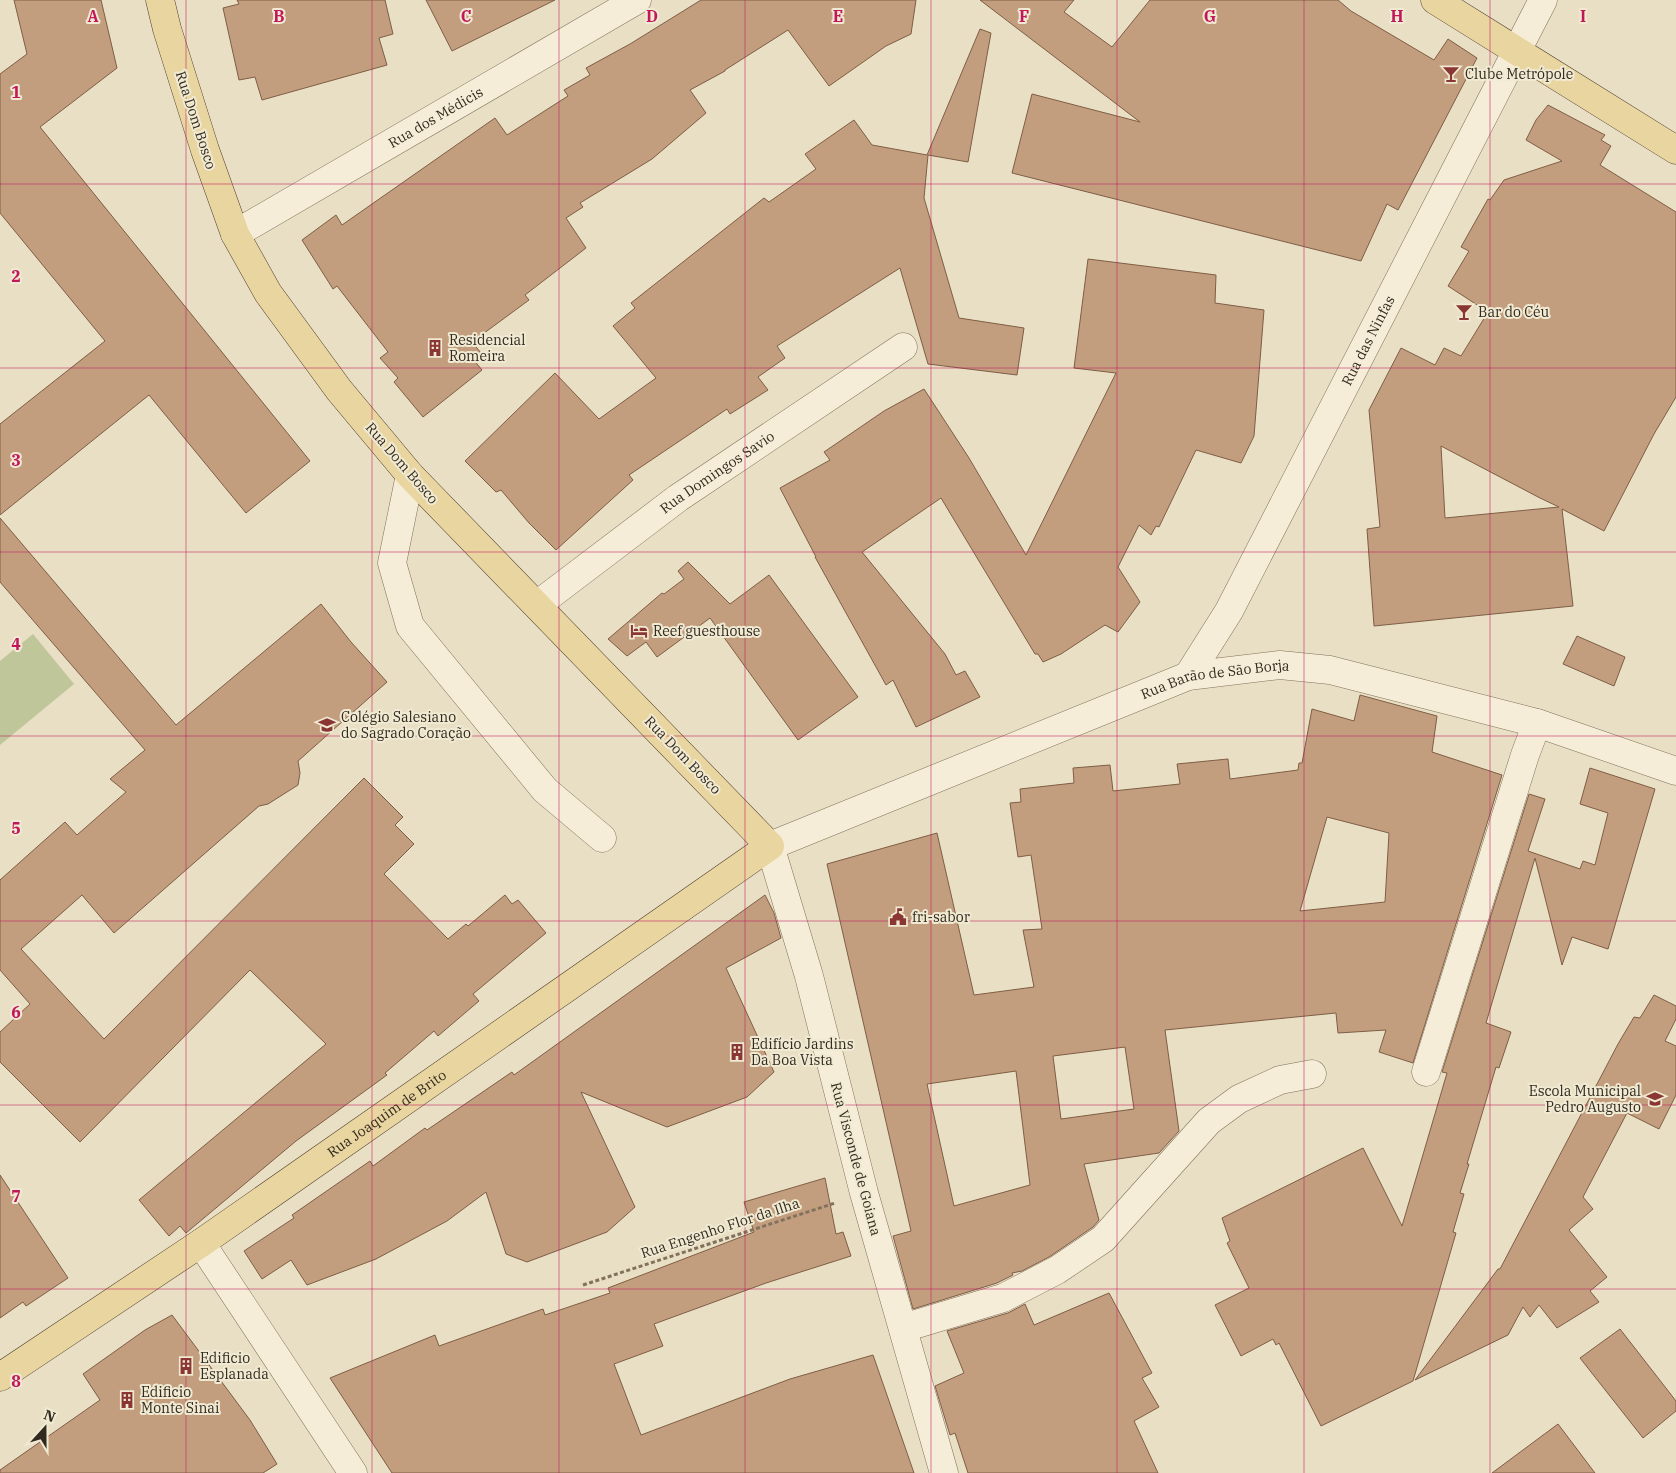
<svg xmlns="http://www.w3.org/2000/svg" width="1676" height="1473" viewBox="0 0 1676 1473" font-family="'IBM Plex Serif',serif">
<rect width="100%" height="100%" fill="#e9dfc4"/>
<path fill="#bfc69a" d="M 33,634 L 74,684 L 0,745 L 0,661 Z"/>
<path fill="#c39e7e" stroke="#7e5e45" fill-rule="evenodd" d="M 14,0 L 101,0 L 117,68 L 40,127 L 310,461 L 246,513 L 149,395 L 0,515 L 0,424 L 105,341 L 0,213 L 0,74 L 27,54 Z
M 237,0 L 385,0 L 393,34 L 379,38 L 387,65 L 262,100 L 255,77 L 239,80 L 223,8 L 239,4 Z
M 426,0 L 555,0 L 452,51 Z
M 701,0 L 916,0 L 911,34 L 886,46 L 829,86 L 788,30 L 725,70 L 725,71 L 690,90 L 706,113 L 652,159 L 580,203 L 583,207 L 566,218 L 586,248 L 525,295 L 529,300 L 472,342 L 481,353 L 473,359 L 482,370 L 423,417 L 394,382 L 398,378 L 380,358 L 388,352 L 337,286 L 333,289 L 302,240 L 336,215 L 342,225 L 495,118 L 507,135 L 568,96 L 564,90 L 590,75 L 586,68 L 630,44 Z
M 980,0 L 1074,0 L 1064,12 L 1112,47 L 1150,0 L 1338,0 L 1351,11 L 1434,60 L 1448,39 L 1477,58 L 1398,210 L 1387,204 L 1361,261 L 1012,173 L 1032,94 L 1140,122 Z
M 980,29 L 991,33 L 968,162 L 928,155 L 924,198 L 959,318 L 1024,328 L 1017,375 L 928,364 L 900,268 L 777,346 L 785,358 L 758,377 L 768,390 L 730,414 L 727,409 L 629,475 L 633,480 L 556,550 L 529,523 L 501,490 L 496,492 L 465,461 L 555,373 L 599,419 L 656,378 L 613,326 L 635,308 L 631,303 L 764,198 L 769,202 L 816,169 L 805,154 L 854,120 L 872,145 L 927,155 Z
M 1548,105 L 1605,135 L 1601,140 L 1611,146 L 1600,165 L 1676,212 L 1676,397 L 1654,434 L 1604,531 L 1562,509 L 1573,606 L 1374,626 L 1367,529 L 1380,527 L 1369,410 L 1401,348 L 1435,365 L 1444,348 L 1461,356 L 1488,312 L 1448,286 L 1469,251 L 1461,247 L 1488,199 L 1490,200 L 1504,180 L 1562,161 L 1526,140 L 1536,120 ZM 1441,446 L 1540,498 L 1559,507 L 1445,518 Z
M 1088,259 L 1216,275 L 1215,303 L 1264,310 L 1254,436 L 1241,463 L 1196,450 L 1159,527 L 1156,526 L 1151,535 L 1139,525 L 1118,567 L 1140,602 L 1118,632 L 1105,625 L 1061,654 L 1043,662 L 1038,654 L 1035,654 L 941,498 L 862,552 L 945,654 L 956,675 L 965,671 L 980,697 L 916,727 L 893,680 L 886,685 L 815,557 L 816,557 L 780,488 L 830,460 L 824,452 L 884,411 L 924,389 L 969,458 L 1026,555 L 1116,373 L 1074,368 Z
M 0,518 L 176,725 L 321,604 L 351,642 L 387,682 L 298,761 L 300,773 L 298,785 L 268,804 L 259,806 L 114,933 L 82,895 L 21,949 L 104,1039 L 364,778 L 403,817 L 395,825 L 414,844 L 384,874 L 448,939 L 466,924 L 468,926 L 505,895 L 512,904 L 518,900 L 546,933 L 473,994 L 479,1001 L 438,1036 L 434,1031 L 385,1073 L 387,1075 L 296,1141 L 186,1233 L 180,1226 L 169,1236 L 139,1200 L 326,1044 L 250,970 L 80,1142 L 0,1062 L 0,1032 L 30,1004 L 0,970 L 0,880 L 65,822 L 77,835 L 126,792 L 110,779 L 145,750 L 0,582 Z
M 688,562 L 730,604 L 769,575 L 858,697 L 798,740 L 710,618 L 657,657 L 646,642 L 627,656 L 608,639 L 662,593 L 664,594 L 684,579 L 678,571 Z
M 1577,636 L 1625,657 L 1614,686 L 1563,664 Z
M 1360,695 L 1437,716 L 1432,752 L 1502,775 L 1413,1063 L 1379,1052 L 1386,1030 L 1338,1033 L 1336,1013 L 1165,1030 L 1179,1131 L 1159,1153 L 1084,1164 L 1099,1220 L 1093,1227 L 1049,1257 L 1022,1271 L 1012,1273 L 1013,1275 L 997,1283 L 913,1309 L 893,1236 L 911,1231 L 827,864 L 937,833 L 974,995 L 1034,987 L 1023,930 L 1042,929 L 1031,855 L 1018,857 L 1010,803 L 1021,802 L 1020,789 L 1074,783 L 1073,768 L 1110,765 L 1113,791 L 1180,784 L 1177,764 L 1228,759 L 1230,779 L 1298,770 L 1299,763 L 1302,763 L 1312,709 L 1354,721 ZM 1327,817 L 1389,833 L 1385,902 L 1300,911 ZM 1125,1047 L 1134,1109 L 1061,1119 L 1053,1056 ZM 1016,1071 L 1030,1185 L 954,1206 L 927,1084 Z
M 1590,768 L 1655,789 L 1608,949 L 1572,937 L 1562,965 L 1535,858 L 1486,1023 L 1511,1032 L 1499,1068 L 1496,1067 L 1467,1164 L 1469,1164 L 1460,1193 L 1464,1194 L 1453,1232 L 1456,1233 L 1413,1381 L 1321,1426 L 1279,1343 L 1276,1345 L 1273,1339 L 1241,1356 L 1215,1305 L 1249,1288 L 1227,1243 L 1230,1241 L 1222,1218 L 1363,1148 L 1402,1226 L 1447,1073 L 1442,1072 L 1529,794 L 1545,799 L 1528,851 L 1580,869 L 1583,861 L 1595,865 L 1608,813 L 1580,804 Z
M 765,895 L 774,913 L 781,938 L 726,968 L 774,1072 L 747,1097 L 667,1127 L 581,1092 L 635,1207 L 607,1232 L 527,1262 L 506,1254 L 486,1192 L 447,1221 L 376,1259 L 307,1285 L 291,1260 L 262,1279 L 244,1251 L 294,1218 L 292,1215 L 370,1161 L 373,1166 L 425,1128 L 427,1130 L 512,1072 L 514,1075 Z
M 1654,995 L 1676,1006 L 1676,1019 L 1665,1041 L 1676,1046 L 1676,1095 L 1659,1129 L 1627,1113 L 1583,1197 L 1593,1209 L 1569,1230 L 1607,1277 L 1590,1291 L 1599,1302 L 1557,1328 L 1539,1305 L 1530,1317 L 1523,1307 L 1508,1335 L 1415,1380 L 1498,1269 L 1500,1269 L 1618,1044 L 1634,1017 L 1640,1018 Z
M 0,1175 L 68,1278 L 26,1306 L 23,1302 L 0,1318 Z
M 825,1178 L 836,1234 L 843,1232 L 851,1256 L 766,1283 L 654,1324 L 663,1346 L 614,1364 L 641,1435 L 790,1379 L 873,1355 L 914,1473 L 392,1473 L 330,1378 L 435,1335 L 439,1346 L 543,1309 L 545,1315 L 610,1293 L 608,1288 L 754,1232 L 744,1202 Z
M 1109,1293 L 1152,1373 L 1142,1378 L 1159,1407 L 1134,1421 L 1158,1473 L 968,1473 L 955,1433 L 950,1435 L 935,1386 L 964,1373 L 947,1331 L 1008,1313 L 1025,1304 L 1034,1325 Z
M 172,1315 L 250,1420 L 277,1464 L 263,1473 L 0,1473 L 0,1470 L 100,1400 L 83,1374 L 145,1330 Z
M 1620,1329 L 1676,1401 L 1676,1411 L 1643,1438 L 1580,1358 Z
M 1558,1424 L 1595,1473 L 1492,1473 Z"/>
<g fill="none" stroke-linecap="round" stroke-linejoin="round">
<g stroke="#82725d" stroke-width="29">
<g id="minor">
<path id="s1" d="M 235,234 L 637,0"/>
<path d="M 410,475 L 392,563 L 410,626 L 545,790 L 602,838"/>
<path id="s2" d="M 537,605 L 678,498 L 903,347"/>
<path id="s3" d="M 1188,676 L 1229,611 L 1543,0"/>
<path d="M 1426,1072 L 1525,755 L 1537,723"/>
<path d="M 201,1243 L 353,1473"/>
<path d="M 903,1328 L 1003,1298 L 1057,1270 L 1103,1239 L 1209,1121 L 1239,1099 L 1280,1080 L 1312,1074"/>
<path id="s4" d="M 944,1473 L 864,1193 L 809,976 L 770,846 L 1188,676 L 1280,665 L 1330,670 L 1537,723 L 1676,771"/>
</g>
</g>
<g stroke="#504030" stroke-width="29">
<g id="major">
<path d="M 1435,0 L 1676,150"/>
<path id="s5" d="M 0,1377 L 201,1243 L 770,846 L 410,475 L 339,390 L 268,293 L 235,234 L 205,150 L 167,29 L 160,0"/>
</g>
</g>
<path stroke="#82725d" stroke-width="3" stroke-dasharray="4 2.5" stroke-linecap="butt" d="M 583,1285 L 835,1203"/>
<use href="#minor" stroke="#f5edd7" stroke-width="28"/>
<use href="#major" stroke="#e8d5a0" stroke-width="28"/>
</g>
<path fill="none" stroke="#c2185b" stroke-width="1" stroke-opacity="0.55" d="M 186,0 L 186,1473M 372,0 L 372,1473M 559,0 L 559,1473M 745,0 L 745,1473M 931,0 L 931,1473M 1117,0 L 1117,1473M 1304,0 L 1304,1473M 1490,0 L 1490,1473M 0,184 L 1676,184M 0,368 L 1676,368M 0,552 L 1676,552M 0,736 L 1676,736M 0,921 L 1676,921M 0,1105 L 1676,1105M 0,1289 L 1676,1289"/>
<defs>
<g id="bar-bare" transform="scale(1.35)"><path d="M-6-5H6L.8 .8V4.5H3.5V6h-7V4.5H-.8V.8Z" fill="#8a3633" stroke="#f1ead3" stroke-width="2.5" paint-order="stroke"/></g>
<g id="building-bare" transform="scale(1.35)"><path d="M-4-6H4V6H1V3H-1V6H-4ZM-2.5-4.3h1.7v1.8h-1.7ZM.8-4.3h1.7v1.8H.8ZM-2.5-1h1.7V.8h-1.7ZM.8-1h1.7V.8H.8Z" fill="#8a3633" stroke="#f1ead3" stroke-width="2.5" paint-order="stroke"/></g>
<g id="hotel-bare" transform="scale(1.35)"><path d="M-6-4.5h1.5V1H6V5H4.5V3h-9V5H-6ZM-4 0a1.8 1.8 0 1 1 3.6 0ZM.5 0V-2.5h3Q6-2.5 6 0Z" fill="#8a3633" stroke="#f1ead3" stroke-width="2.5" paint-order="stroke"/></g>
<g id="school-bare" transform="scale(1.35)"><path d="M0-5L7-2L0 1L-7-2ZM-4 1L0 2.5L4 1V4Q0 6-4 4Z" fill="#8a3633" stroke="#f1ead3" stroke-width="2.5" paint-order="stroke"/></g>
<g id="civic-bare" transform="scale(1.35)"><path d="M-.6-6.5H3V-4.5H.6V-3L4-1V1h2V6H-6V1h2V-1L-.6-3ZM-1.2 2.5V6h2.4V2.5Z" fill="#8a3633" stroke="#f1ead3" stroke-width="2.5" paint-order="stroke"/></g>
</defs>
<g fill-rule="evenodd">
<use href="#bar-bare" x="1451" y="74"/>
<use href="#bar-bare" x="1464" y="312"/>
<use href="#building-bare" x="435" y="348"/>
<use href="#hotel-bare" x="639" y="631"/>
<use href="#school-bare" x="327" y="725"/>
<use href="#civic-bare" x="898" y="917"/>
<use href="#building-bare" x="737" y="1052"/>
<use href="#school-bare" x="1655" y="1099"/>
<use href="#building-bare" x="186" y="1366"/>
<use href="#building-bare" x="127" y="1400"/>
</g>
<g text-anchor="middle" stroke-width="4" stroke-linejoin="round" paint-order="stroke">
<g font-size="14" fill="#332a1f" stroke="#f1ead3" text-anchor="start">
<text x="1465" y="79">Clube Metrópole</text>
<text x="1478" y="317">Bar do Céu</text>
<text x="449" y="345">Residencial<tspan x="449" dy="16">Romeira</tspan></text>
<text x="653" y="636">Reef guesthouse</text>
<text x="341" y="722">Colégio Salesiano<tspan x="341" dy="16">do Sagrado Coração</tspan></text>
<text x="912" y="922">fri-sabor</text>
<text x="751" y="1049">Edifício Jardins<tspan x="751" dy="16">Da Boa Vista</tspan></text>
<text x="1641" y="1096" text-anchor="end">Escola Municipal<tspan x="1641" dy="16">Pedro Augusto</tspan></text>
<text x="200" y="1363">Edificio<tspan x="200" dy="16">Esplanada</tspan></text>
<text x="141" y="1397">Edificio<tspan x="141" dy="16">Monte Sinai</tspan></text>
</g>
<g font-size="14" fill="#332a1f" stroke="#f1ead3">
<text dy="5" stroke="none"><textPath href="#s1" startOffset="232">Rua dos Médicis</textPath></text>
<text transform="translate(196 120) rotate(72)" y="5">Rua Dom Bosco</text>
<text dy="5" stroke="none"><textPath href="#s3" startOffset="381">Rua das Ninfas</textPath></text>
<text transform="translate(402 463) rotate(49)" y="5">Rua Dom Bosco</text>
<text dy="5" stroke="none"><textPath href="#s2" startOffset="224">Rua Domingos Savio</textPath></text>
<text dy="5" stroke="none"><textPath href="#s4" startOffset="1128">Rua Barão de São Borja</textPath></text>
<text transform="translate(683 755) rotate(46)" y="5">Rua Dom Bosco</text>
<text dy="5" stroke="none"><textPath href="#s5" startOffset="468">Rua Joaquim de Brito</textPath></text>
<text transform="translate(856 1159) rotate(75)" y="5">Rua Visconde de Goiana</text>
<text transform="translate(720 1228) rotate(-18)" y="5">Rua Engenho Flor da Ilha</text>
</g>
</g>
<g font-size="16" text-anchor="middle" font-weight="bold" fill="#c2185b" stroke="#f1ead3" stroke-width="4" stroke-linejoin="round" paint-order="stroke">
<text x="93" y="22">A</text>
<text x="279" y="22">B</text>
<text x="466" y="22">C</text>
<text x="652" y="22">D</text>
<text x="838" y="22">E</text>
<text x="1024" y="22">F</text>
<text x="1210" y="22">G</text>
<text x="1397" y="22">H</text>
<text x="1583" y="22">I</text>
<text x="16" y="98">1</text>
<text x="16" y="282">2</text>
<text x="16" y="466">3</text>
<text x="16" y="650">4</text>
<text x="16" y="834">5</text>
<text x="16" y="1018">6</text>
<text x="16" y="1202">7</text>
<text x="16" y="1387">8</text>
</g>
<g transform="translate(45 1428) rotate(21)" stroke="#f1ead3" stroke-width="4" paint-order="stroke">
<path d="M0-4L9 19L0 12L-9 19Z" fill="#332a1f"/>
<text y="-8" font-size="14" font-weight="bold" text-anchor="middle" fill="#332a1f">N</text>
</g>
</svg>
